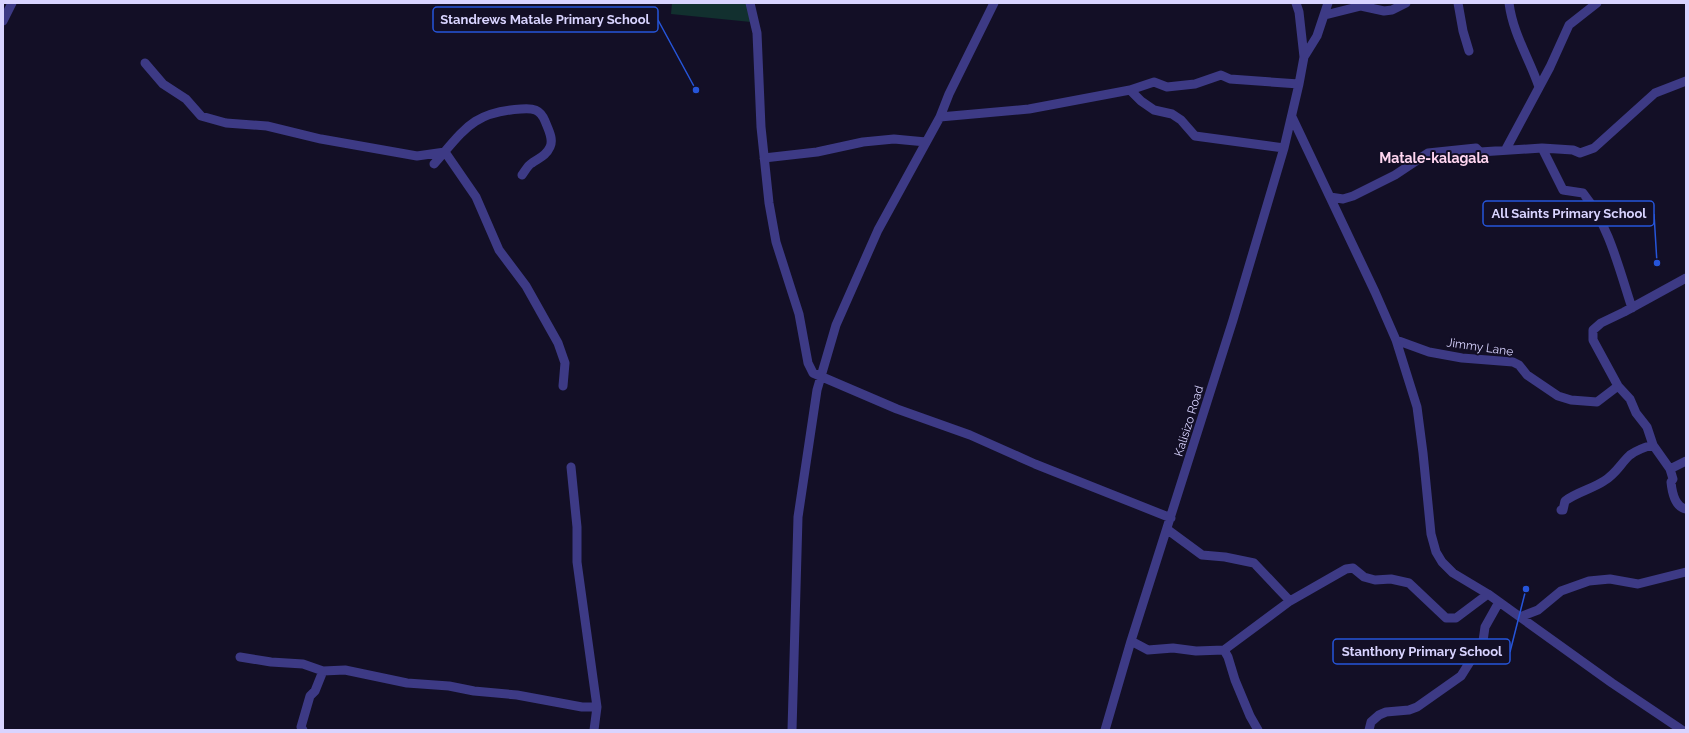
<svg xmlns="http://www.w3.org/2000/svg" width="1689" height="733" viewBox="0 0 1689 733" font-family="Raleway,sans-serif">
<rect width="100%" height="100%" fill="#130f26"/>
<path fill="#12302f" d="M 672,3 L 747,3 L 751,22 L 671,14 Z"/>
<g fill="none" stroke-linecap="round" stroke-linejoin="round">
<path stroke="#3d3a85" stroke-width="9" d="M 750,3 L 757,33 L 761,127 L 769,203 L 776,242 L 799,314 L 808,363 L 813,373 L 897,409 L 970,435 L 1035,464 L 1171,518
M 1458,3 L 1463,31 L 1469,51
M 1509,3 C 1513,34 1529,58 1539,87
M 1325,15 L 1361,6 L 1384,11 L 1392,10 L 1406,3
M 3,21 L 12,3
M 1304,57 L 1317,36 L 1328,3
M 145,63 L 163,84 L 186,99 L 201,116 L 226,123 L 267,126 L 321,139 L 417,156 L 445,152 L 476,197 L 499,250 L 526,286 L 558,343 L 565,363 L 563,386
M 1130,90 L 1154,82 L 1167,87 L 1195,84 L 1221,75 L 1230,79 L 1299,84
M 940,117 L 1029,109 L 1130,90 L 1141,101 L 1154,110 L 1172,114 L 1181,120 L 1195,136 L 1284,148
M 1292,117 L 1375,292 L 1396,340 L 1417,407 L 1423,453 L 1431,534 L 1436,552 L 1442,562 L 1453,573 L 1488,594 L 1612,683 L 1682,730
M 1542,148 L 1563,190 L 1583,193 C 1609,225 1619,269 1632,308
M 1506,149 L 1550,67 L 1569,25 L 1597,3
M 764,158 L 817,152 L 863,142 L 894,139 L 926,142
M 434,164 C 464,130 472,112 521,109 C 533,108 540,109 545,121 C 548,129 554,139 550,147 C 546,156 539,158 532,163 C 528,165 525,171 522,175
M 1330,197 L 1343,199 L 1353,196 L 1395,175 L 1428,153 L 1476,148 L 1480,152 L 1542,148 L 1573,150 L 1580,153 L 1594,148 L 1655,93 L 1686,81
M 1396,340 L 1429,352 L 1462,358 L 1513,362 L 1519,365 L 1527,375 L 1558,396 L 1571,400 L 1597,402 L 1618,386
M 1653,445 L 1647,427 L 1636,413 L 1630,399 L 1618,386 L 1593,340 L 1593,330 L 1601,323 L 1624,312 L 1686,278
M 571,467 L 577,527 L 577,562 L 597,707 L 594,730
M 1670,469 L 1673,479 L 1671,482 C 1672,492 1675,507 1686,509
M 1561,510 L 1563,510 L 1565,501 C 1577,492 1592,489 1604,481 C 1617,473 1620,464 1630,455 C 1637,450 1645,447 1653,445 L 1670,469 L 1686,461
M 1168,530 L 1202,555 L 1225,557 L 1254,563 L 1290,601 L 1224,650
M 1290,601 L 1346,569 L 1353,568 L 1364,577 L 1375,580 L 1391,579 L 1409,583 L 1446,618 L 1456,618 L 1488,594
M 1520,617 L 1538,610 L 1561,591 L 1589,581 L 1610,579 L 1638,584 L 1686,572
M 1131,641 L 1148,650 L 1173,648 L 1196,651 L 1224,650 L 1228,657 L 1235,680 L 1250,716 L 1258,730
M 240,657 L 271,662 L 303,664 L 323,671 L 315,691 L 310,696 L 301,727 L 303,730
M 323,671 L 345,670 L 407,683 L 449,686 L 474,691 L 517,695 L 582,707 L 597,707
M 792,730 L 798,517 L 817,390 L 836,325 L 878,230 L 940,117 L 949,94 L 994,3
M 1105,730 L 1131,641 L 1233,320 L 1284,148 L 1299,84 L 1304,57 L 1299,12 L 1296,3
M 1369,730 L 1371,722 L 1379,715 L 1386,712 L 1409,710 L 1417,707 L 1461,676 L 1483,641 L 1485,627 L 1499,602"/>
</g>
<g text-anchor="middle" stroke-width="4" stroke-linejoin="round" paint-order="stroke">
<g font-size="12" fill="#d9d4ff" stroke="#130f26">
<text transform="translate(1480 347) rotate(8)" y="4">Jimmy Lane</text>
<text transform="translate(1189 421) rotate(-73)" y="4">Kalisizo Road</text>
</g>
<g font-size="14" font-weight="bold" fill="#ffd6f0" stroke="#130f26">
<text x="1434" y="163">Matale-kalagala</text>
</g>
</g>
<path fill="none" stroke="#2655da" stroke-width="1.5" d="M696 90L658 20M1657 263L1654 214M1526 589L1510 652"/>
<g fill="#2655da" stroke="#130f26" stroke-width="1.5">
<circle cx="696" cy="90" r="4"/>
<circle cx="1657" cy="263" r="4"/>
<circle cx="1526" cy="589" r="4"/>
</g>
<g fill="#130f26" stroke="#2655da" stroke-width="1.5">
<rect x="433" y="7" width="225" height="25" rx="4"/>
<rect x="1483" y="201" width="171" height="25" rx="4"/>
<rect x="1333" y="639" width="177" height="25" rx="4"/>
</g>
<g font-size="13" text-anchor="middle" font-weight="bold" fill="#d9d4ff">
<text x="545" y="24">Standrews Matale Primary School</text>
<text x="1569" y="218">All Saints Primary School</text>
<text x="1422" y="656">Stanthony Primary School</text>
</g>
<rect width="1689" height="733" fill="none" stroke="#d9d4ff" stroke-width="8"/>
</svg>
